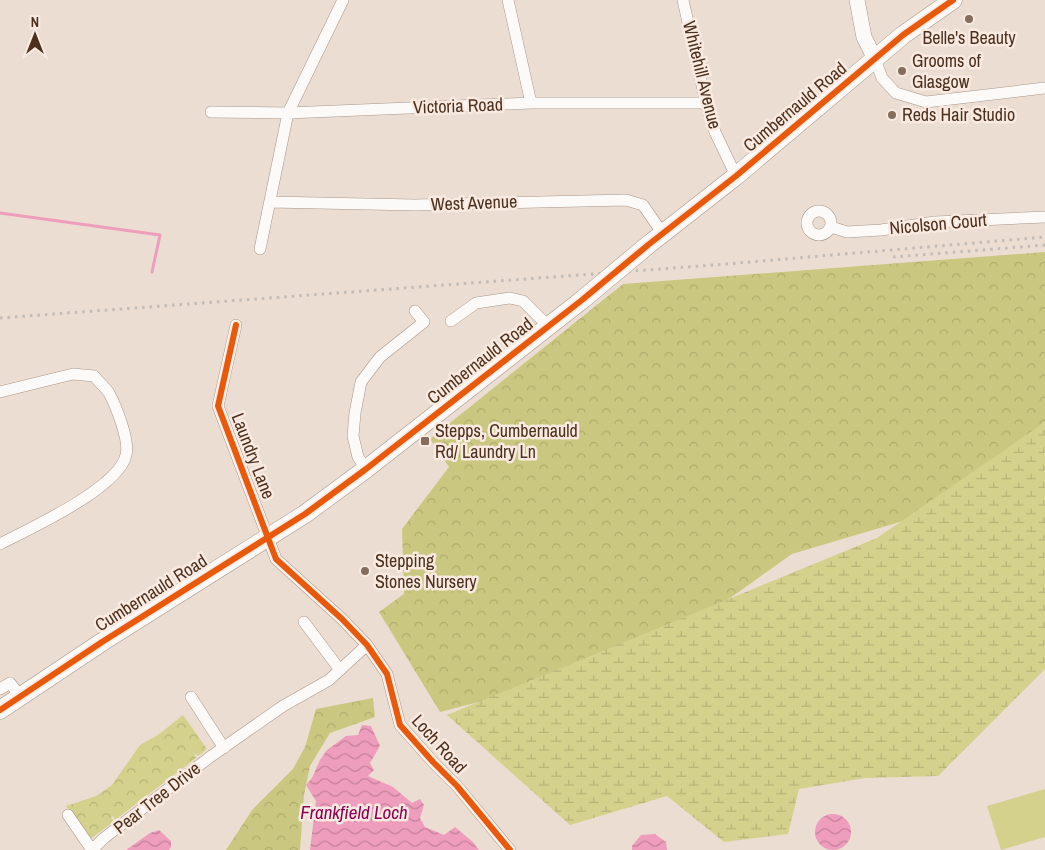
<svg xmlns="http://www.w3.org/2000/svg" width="1045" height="850" viewBox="0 0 1045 850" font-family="'Archivo Narrow',sans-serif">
<defs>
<pattern id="forest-crowns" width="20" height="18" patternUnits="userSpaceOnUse" patternTransform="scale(1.25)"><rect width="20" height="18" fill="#cac880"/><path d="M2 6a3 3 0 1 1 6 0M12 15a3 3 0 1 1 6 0" fill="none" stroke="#afac6e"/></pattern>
<pattern id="wetland-marsh" width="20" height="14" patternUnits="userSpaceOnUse" patternTransform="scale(1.25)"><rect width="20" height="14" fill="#d3d18c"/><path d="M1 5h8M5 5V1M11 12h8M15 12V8" fill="none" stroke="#b7b478"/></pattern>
<pattern id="park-crowns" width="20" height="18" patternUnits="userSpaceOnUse" patternTransform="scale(1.25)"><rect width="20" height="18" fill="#d3d18c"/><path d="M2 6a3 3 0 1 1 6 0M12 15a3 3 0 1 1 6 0" fill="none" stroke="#b7b478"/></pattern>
<pattern id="water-waves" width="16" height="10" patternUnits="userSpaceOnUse" patternTransform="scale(1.25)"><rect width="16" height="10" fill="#ef9dbc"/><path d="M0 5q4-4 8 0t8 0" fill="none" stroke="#c48098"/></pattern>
</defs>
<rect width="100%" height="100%" fill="#ecddd2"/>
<path fill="url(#forest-crowns)" d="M 1045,252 L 1045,472 L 984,497 L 792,554 L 643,660 L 440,712 L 379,612 L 404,594 L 402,529 L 449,467 L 430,439 L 623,284 Z
M 373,698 L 375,717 L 330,733 L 310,766 L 304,795 L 300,850 L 226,850 L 252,810 L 293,769 L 305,747 L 316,709 Z"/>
<path fill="url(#wetland-marsh)" d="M 1045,422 L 1045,669 L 938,776 L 865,778 L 799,789 L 788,834 L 724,842 L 667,796 L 570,825 L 447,715 L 877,538 Z"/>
<path fill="url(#park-crowns)" d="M 183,715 L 207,749 L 198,756 L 194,753 L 196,758 L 115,820 L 113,816 L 111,818 L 114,821 L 89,840 L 66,806 L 96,796 L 112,785 L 140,745 L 158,735 Z"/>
<path fill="#d3d18c" d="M 1045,789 L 1045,837 L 1001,850 L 987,806 Z"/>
<path fill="url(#water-waves)" d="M 362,725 L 371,726 L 380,746 L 370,763 L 374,770 L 368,776 L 393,787 L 412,803 L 420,799 L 424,805 L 420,818 L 425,827 L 444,835 L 455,827 L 473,842 L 479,850 L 310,850 L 316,801 L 306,785 L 312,778 L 320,760 L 327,750 L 346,736 L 358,735 Z
M815 832a18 18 0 1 1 36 0a18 18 0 1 1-36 0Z
M 159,830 L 171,841 L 171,847 L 169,850 L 126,850 L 150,833 Z
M 655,834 L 666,842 L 667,850 L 632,850 L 632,846 L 641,835 Z"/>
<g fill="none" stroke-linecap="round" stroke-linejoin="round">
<path stroke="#ef9dbc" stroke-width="3" d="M 0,213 L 160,235 L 152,272"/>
<g stroke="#a99688" stroke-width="12">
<path id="street" d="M 508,0 L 531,103
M 683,0 L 706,103 L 715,132 L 736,176
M 875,59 L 882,78 L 896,93 L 926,102 L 1045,88
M 211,112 L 288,113 L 531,103 L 706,103
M 270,202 L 415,205 L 626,200 L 643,205 L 663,234
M807 223a12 12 0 1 1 24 0a12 12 0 1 1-24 0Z
M 831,227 L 847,232 L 881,230 L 935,222 L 1045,217
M 260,249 L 288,113 L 343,0
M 451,321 L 476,303 L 510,298 L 523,301 L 548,326
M 236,325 L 218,406 L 276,559 L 342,619 L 367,645 L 387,674 L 400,725 L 433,762 L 457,786 L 510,850
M 0,392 L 73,374 L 94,376 C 99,382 105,387 109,393 C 116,406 130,441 126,455 C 119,488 29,529 0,544
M 366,469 L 358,457 L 353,436 L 355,413 L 361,382 L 380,357 L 424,322 L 415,311
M 304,622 L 340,670
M 0,689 L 10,683 L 20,696
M 191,697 L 224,748
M 68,815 L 92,850
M 92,850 L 104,838 L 210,757 L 283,706 L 329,680 L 367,645"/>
</g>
<g stroke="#a99688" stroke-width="16">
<path id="secondary" d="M 857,0 L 864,37 L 875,59"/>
</g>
<g stroke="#a99688" stroke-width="19">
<path id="primary" d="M 648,245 L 736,176 L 903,35 L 953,0
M 0,710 L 102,642 L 305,514 L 366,469 L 582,300"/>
</g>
<use href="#street" stroke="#fcfaf8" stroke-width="11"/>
<use href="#secondary" stroke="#fcfaf8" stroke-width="15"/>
<use href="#primary" stroke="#fcfaf8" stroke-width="18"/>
<path stroke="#c2bcb8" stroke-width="3" stroke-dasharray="2.5 5" stroke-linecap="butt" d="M 893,257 L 1045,245
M 0,318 L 714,265 L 1045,237"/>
<g stroke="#a99688" stroke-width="19" stroke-linecap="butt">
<path id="primary-bridge" d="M 582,300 L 648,245"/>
</g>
<use href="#primary-bridge" stroke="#fcfaf8" stroke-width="18"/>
<g stroke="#f9eae1" stroke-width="9">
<path id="cycleway" d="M 236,325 L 218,406 L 276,559 L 342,619 L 367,645 L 387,674 L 400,725 L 433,762 L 457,786 L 510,850
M 0,710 L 102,642 L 305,514 L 366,469 L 582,300 L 648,245 L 736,176 L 903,35 L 953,0"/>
</g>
<use href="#cycleway" stroke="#e8590c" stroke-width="6"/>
</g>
<g fill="#846d5c" stroke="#f9eae1" stroke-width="2">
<circle cx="969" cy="19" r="5"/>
<circle cx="902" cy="71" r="5"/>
<circle cx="892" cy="115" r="5"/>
<rect x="420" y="436" width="10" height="10" rx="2.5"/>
<circle cx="365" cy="571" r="5"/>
</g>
<g text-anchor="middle" stroke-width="5" stroke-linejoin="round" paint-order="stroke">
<g font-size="18" fill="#4c301d" stroke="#f9eae1" text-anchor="start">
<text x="969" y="44" text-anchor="middle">Belle's Beauty</text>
<text x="912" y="67">Grooms of<tspan x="912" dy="21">Glasgow</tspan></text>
<text x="902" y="121">Reds Hair Studio</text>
<text x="435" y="437">Stepps, Cumbernauld<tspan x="435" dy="21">Rd/ Laundry Ln</tspan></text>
<text x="375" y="567">Stepping<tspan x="375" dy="21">Stones Nursery</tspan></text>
</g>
<g font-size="18" fill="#4c301d" stroke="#f9eae1">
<text transform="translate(702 75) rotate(76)" y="6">Whitehill Avenue</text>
<text transform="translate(458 106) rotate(-2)" y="6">Victoria Road</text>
<text transform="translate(795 107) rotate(-40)" y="6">Cumbernauld Road</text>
<text transform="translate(474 203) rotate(-2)" y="6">West Avenue</text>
<text transform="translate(938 224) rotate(-5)" y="6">Nicolson Court</text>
<text transform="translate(480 361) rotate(-38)" y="6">Cumbernauld Road</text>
<text transform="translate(253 456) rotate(69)" y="6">Laundry Lane</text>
<text transform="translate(151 593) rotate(-32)" y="6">Cumbernauld Road</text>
<text transform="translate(439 744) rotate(48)" y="6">Loch Road</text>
<text transform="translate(157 798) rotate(-38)" y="6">Pear Tree Drive</text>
</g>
<g font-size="19" font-style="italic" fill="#8d0054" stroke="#f9eae1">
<text x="354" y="819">Frankfield Loch</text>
</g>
</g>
<g transform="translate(35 35)" stroke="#f9eae1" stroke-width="4" paint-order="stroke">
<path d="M0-4L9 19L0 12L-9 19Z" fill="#4c301d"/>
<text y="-8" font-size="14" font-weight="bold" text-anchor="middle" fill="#4c301d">N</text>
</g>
</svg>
